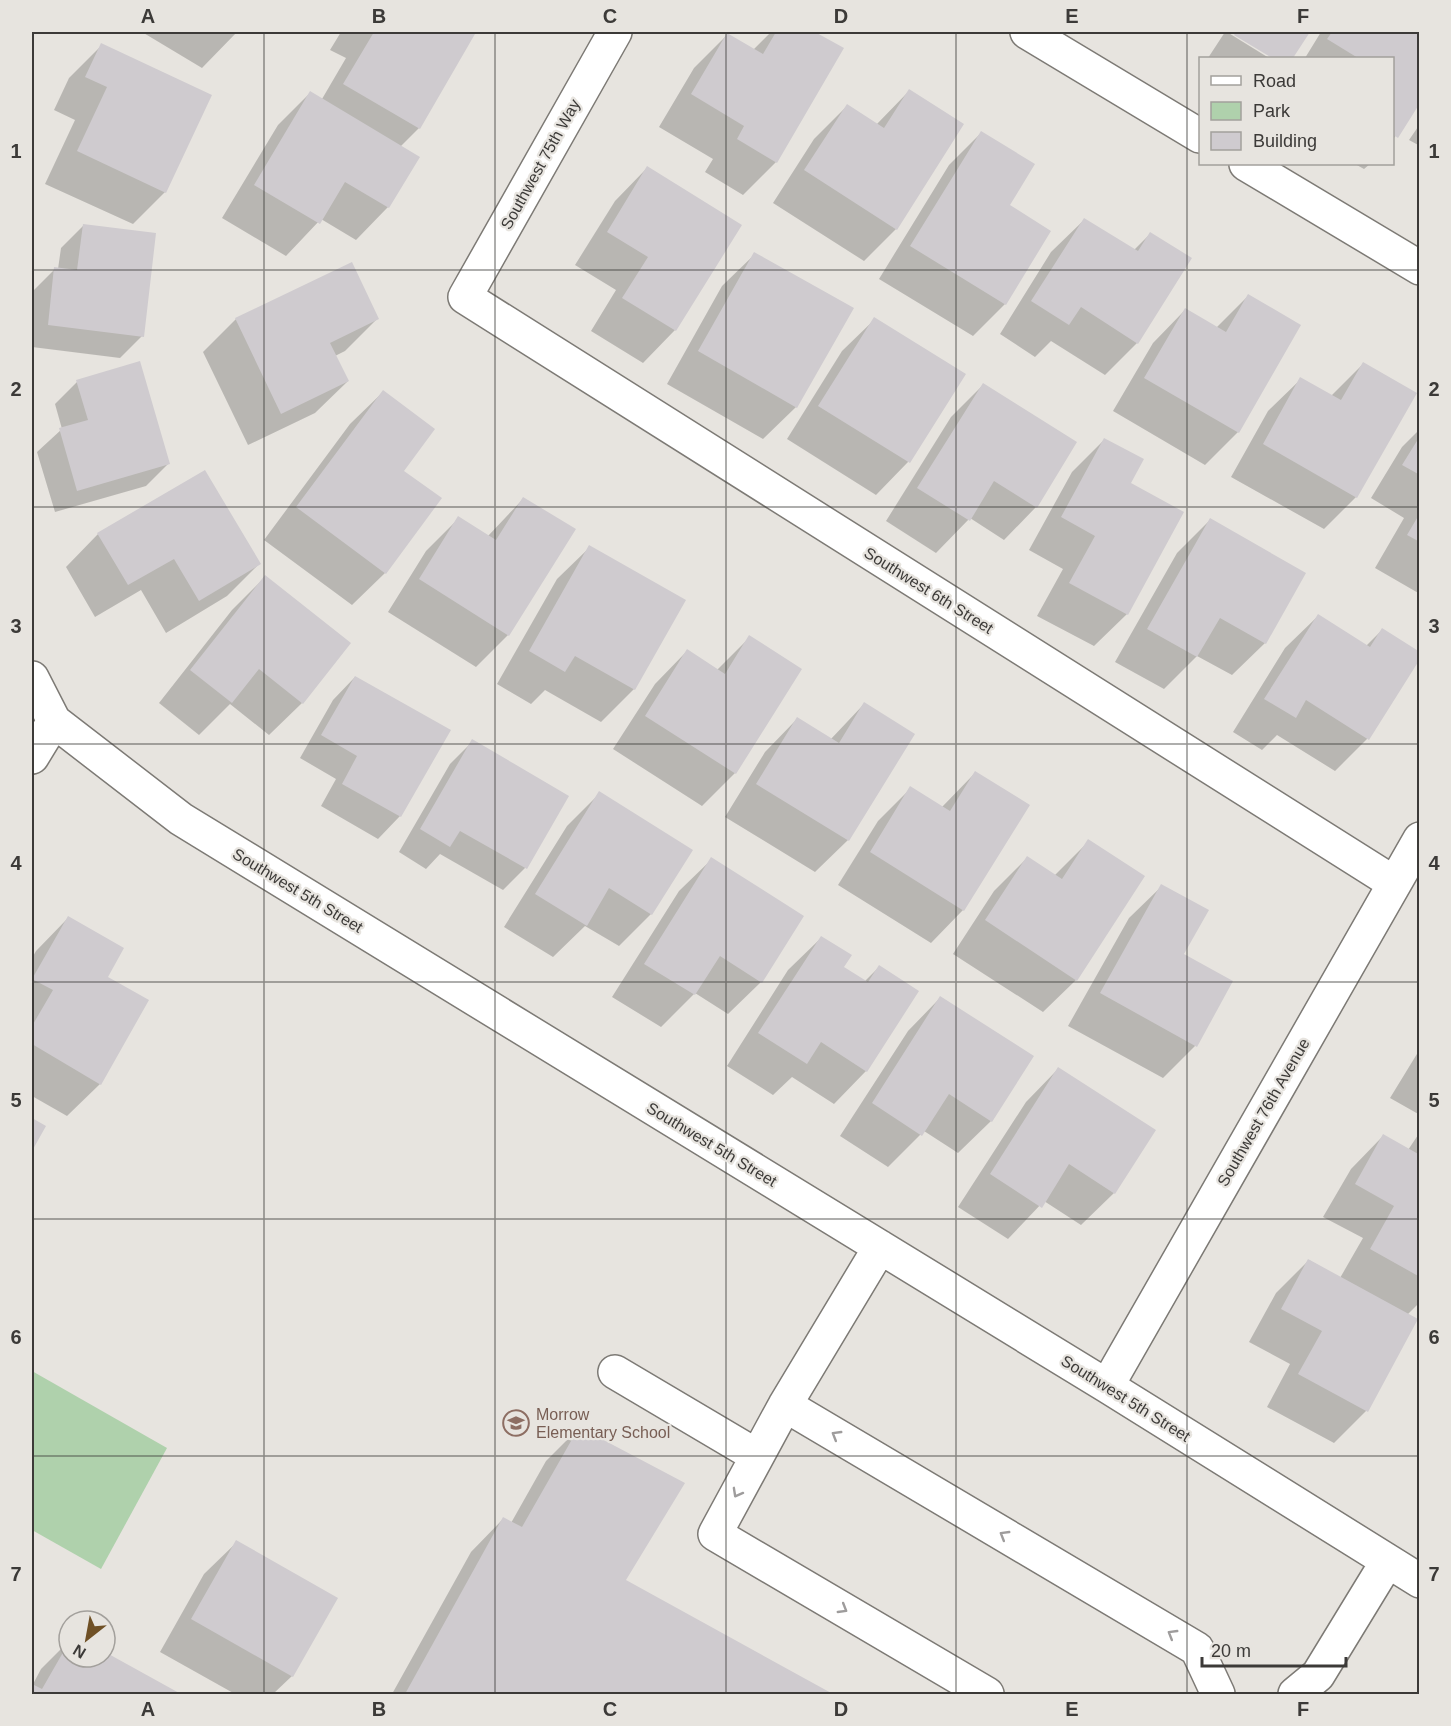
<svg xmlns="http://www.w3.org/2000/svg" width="1451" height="1726" viewBox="0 0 1451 1726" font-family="Helvetica,sans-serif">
<rect width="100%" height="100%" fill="#e7e4df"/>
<path fill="#afd1ac" d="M 32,1371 L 167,1448 L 101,1569 L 32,1530 Z"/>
<path fill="#0003" d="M 142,32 L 237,32 L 202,68 Z
M 341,32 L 468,32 L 473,34 L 419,128 L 400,147 L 388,207 L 356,240 L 321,219 L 286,256 L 222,218 L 278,125 L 310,93 L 322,99 L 346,58 L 330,50 Z
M 771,32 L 812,32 L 842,49 L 776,162 L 743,195 L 705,172 L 713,159 L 659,127 L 694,68 L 727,35 L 753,50 Z
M 1225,32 L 1227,32 L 1269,58 L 1208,58 Z
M 1232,32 L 1308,32 L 1292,58 L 1274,58 Z
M 1321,32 L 1420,32 L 1420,100 L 1392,141 L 1392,58 L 1305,58 Z
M 102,45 L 165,192 L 133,224 L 45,184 L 75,120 L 54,110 L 69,78 Z
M 909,91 L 896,229 L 864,261 L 773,203 L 814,139 L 847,106 L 876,125 Z
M 1420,124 L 1420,146 L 1409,140 Z
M 981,133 L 1005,304 L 973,336 L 879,279 L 949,165 Z
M 1355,164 L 1370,164 L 1364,169 Z
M 647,168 L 675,330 L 643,363 L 591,331 L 616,290 L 575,265 L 615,201 Z
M 1084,220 L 1134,250 L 1150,234 L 1137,343 L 1105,375 L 1051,341 L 1035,357 L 1000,334 L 1051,252 Z
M 83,226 L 142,336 L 120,358 L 32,347 L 33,291 L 55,269 L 58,269 L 61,248 Z
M 755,254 L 796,407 L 763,439 L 667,384 L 722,286 Z
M 1248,296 L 1238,432 L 1205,465 L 1113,411 L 1153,343 L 1185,310 L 1216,328 Z
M 378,318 L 345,351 L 335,356 L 348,381 L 315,413 L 248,445 L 203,352 L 236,319 Z
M 875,319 L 908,462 L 876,495 L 787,439 L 842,351 Z
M 1363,364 L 1356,497 L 1324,529 L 1231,477 L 1268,411 L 1301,379 L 1331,396 Z
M 77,382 L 168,464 L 146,486 L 55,512 L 37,452 L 62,429 L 55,404 Z
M 983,385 L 1036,507 L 1004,540 L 970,518 L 936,553 L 886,521 L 951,417 Z
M 383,392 L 402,471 L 385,573 L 352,605 L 264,540 L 350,424 Z
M 1420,429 L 1420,594 L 1375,568 L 1404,518 L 1371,498 L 1402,447 Z
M 1104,440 L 1129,484 L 1127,614 L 1094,646 L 1037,616 L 1063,569 L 1029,550 L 1072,472 Z
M 523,499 L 508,635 L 476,667 L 388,612 L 426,551 L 459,518 L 488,536 Z
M 1210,520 L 1265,643 L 1232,675 L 1197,656 L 1164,689 L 1115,662 L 1177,553 Z
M 98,534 L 259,564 L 227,596 L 166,633 L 141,590 L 95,617 L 66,567 Z
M 590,547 L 634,689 L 601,722 L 545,690 L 531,704 L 497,684 L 557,579 Z
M 265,577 L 302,703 L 269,735 L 230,704 L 199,735 L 159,703 L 232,610 Z
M 1318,616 L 1366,646 L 1382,630 L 1367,739 L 1335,771 L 1277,735 L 1262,750 L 1233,732 L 1285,648 Z
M 750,637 L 735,773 L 702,806 L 613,749 L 655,684 L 687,651 L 717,670 Z
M 355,677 L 400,816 L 378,839 L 321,806 L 336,779 L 300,758 L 333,700 Z
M 864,704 L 848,840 L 815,872 L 725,817 L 765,752 L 797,719 L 830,740 Z
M 473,741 L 567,796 L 525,868 L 503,890 L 440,854 L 426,869 L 399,852 L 450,764 Z
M 975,773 L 963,910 L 931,943 L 838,885 L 878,821 L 911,788 L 942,807 Z
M 600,793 L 651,914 L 619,946 L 585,926 L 553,957 L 504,927 L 567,826 Z
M 1089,841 L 1076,980 L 1043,1012 L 953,954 L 994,891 L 1027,858 L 1054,876 Z
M 712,859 L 761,982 L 728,1014 L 695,993 L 661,1027 L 612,997 L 679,891 Z
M 1162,886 L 1182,955 L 1195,1046 L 1163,1078 L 1068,1026 L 1129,918 Z
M 68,918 L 106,977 L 100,1084 L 67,1116 L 32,1096 L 32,958 L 36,951 Z
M 821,938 L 842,967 L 865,981 L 879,967 L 866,1071 L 834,1104 L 792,1077 L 773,1095 L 727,1066 L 788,970 Z
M 940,998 L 991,1121 L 958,1153 L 924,1131 L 888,1167 L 840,1136 L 908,1031 Z
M 1420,1049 L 1420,1115 L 1390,1098 Z
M 1058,1069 L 1114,1193 L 1081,1225 L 1044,1201 L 1008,1239 L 958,1207 L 1026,1102 Z
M 1420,1132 L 1420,1302 L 1407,1315 L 1366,1411 L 1334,1443 L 1267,1407 L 1290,1364 L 1249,1342 L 1276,1293 L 1309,1260 L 1340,1278 L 1363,1238 L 1323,1217 L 1351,1169 L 1383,1136 L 1408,1150 Z
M 579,1428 L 624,1581 L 830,1694 L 392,1694 L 471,1552 L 503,1519 L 511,1523 L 546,1461 Z
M 237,1542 L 292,1676 L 273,1694 L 235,1694 L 160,1652 L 204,1574 Z
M 69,1641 L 69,1657 L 105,1657 L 105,1654 L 178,1694 L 32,1694 L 32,1686 L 41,1669 Z"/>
<path fill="#cfcbcf" d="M 374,32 L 471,32 L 475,34 L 420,129 L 343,84 Z
M 776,32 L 815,32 L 844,48 L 777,163 L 737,139 L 744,126 L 691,94 L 727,33 L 763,54 Z
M 1236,32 L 1310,32 L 1293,58 L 1272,58 L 1234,35 Z
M 1332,32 L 1420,32 L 1420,103 L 1398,138 L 1392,134 L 1392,58 L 1358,58 L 1327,39 Z
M 101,43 L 212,95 L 166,193 L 77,151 L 107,87 L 85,77 Z
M 909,89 L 964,124 L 897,230 L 804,170 L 847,104 L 884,128 Z
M 310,91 L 420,157 L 389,208 L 345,182 L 320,224 L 254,185 Z
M 981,131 L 1035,164 L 1010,205 L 1051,231 L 1006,305 L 910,246 Z
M 647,166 L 742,225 L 676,331 L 622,298 L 648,257 L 607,232 Z
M 1084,218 L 1138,251 L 1150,232 L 1192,258 L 1138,344 L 1081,307 L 1069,325 L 1031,301 Z
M 83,224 L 156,233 L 144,337 L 48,325 L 54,267 L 77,270 Z
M 754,252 L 854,308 L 797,408 L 698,351 Z
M 352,262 L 379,319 L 330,343 L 349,381 L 281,414 L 235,318 Z
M 1248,294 L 1301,325 L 1239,433 L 1144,378 L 1185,308 L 1226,332 Z
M 874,317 L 966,374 L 910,463 L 818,406 Z
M 140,361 L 170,464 L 77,491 L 59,428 L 88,420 L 76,380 Z
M 1363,362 L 1417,393 L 1357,498 L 1263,444 L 1300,377 L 1341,400 Z
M 983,383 L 1077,442 L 1037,508 L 994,481 L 970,521 L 917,488 Z
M 383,390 L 435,429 L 404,471 L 442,498 L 386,574 L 296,507 Z
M 1420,436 L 1420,475 L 1402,465 Z
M 1104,438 L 1144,459 L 1131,483 L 1184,512 L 1128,615 L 1069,583 L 1095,536 L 1061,517 Z
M 205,470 L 261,564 L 199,601 L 174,559 L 128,585 L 97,533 Z
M 523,497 L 576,529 L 509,636 L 419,579 L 458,516 L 496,540 Z
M 1420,513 L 1420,542 L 1407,535 Z
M 1210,518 L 1306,573 L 1266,644 L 1220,618 L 1197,657 L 1147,629 Z
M 589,545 L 686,600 L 635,690 L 575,656 L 565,672 L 529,651 Z
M 265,575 L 351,643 L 303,704 L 259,669 L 232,703 L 190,670 Z
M 1318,614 L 1370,647 L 1382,628 L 1420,652 L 1420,659 L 1369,740 L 1306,700 L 1296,718 L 1264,699 Z
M 749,635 L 802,669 L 736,774 L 645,716 L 687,649 L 725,674 Z
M 355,676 L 451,730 L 401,817 L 342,784 L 357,756 L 321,735 Z
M 864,702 L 915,734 L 849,841 L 756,784 L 797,717 L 839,743 Z
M 472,739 L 569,796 L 527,869 L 460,831 L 450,847 L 420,829 Z
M 975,771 L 1030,805 L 964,911 L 870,852 L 910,786 L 950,811 Z
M 599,791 L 693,850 L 652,915 L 609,888 L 587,926 L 535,894 Z
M 1088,839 L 1145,876 L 1077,981 L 985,920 L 1027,856 L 1062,879 Z
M 711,857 L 804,916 L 762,983 L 720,956 L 695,995 L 644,964 Z
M 1161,884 L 1209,910 L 1184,954 L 1233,981 L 1197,1047 L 1100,993 Z
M 68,916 L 124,948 L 108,977 L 149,1000 L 101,1085 L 32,1044 L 32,1026 L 53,990 L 32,979 Z
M 821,936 L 852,955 L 844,967 L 868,982 L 879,965 L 919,991 L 867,1072 L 821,1042 L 807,1064 L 758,1033 Z
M 940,996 L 1034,1056 L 992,1122 L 949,1094 L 922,1136 L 872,1103 Z
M 1058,1067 L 1156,1130 L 1115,1194 L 1069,1164 L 1042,1208 L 990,1174 Z
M 32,1118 L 46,1126 L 32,1151 Z
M 1383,1134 L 1420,1155 L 1420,1277 L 1370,1249 L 1394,1206 L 1355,1184 Z
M 1308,1259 L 1418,1319 L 1368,1412 L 1298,1374 L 1322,1331 L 1281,1309 Z
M 579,1427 L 685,1483 L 626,1580 L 833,1694 L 405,1694 L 503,1517 L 522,1527 Z
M 236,1540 L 338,1598 L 293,1677 L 191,1619 Z
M 69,1642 L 69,1657 L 105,1657 L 105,1652 L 181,1694 L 32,1694 L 32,1684 L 42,1689 Z"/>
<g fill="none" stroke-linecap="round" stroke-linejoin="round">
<g stroke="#7d7a75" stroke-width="36">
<path id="minor" d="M 615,32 L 465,297 L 1394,883
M 1027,32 L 1200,136
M 1246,164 L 1420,268
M 32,678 L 54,721 L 181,819 L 1107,1386 L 1420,1581
M 32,757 L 54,721
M 880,1247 L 785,1405 L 715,1534 L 987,1694
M 615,1372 L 757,1456
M 1107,1386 L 1420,839
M 785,1405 L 1197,1649 L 1218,1694
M 1295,1694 L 1318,1675 L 1387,1562"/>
</g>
<use href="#minor" stroke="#fff" stroke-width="33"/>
</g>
<defs><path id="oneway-chevron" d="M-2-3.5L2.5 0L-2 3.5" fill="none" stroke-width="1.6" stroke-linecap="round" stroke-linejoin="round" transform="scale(1.5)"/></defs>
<g stroke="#9e9c9c">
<use href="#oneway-chevron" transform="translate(836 1435) rotate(-149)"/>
<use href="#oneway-chevron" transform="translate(737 1493) rotate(119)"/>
<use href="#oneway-chevron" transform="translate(1004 1535) rotate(-149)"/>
<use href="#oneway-chevron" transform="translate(843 1609) rotate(31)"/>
<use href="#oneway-chevron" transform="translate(1172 1634) rotate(-149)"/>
</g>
<path fill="none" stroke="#3c3a38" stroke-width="1.5" stroke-opacity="0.55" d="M 264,32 L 264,1694M 495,32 L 495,1694M 726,32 L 726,1694M 956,32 L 956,1694M 1187,32 L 1187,1694M 32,270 L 1420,270M 32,507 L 1420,507M 32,744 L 1420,744M 32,982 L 1420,982M 32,1219 L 1420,1219M 32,1456 L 1420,1456"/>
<defs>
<g id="school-ring" transform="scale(1.35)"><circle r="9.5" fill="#e7e4df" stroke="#8d6e63" stroke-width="1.5"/><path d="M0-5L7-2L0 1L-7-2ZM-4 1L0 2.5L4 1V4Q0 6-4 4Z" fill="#8d6e63"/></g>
</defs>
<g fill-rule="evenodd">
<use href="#school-ring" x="516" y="1423"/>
</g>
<g text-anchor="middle" stroke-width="4.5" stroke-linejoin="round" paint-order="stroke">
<g font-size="16" fill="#3c3a38" stroke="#e7e4df">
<text transform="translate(540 164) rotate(-61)" y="6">Southwest 75th Way</text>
<text transform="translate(929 590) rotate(32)" y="6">Southwest 6th Street</text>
<text transform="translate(298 890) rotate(31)" y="6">Southwest 5th Street</text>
<text transform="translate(1263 1112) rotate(-60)" y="6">Southwest 76th Avenue</text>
<text transform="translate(712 1144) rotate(31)" y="6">Southwest 5th Street</text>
<text transform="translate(1126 1398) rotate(32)" y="6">Southwest 5th Street</text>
</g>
<g font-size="16" fill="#785e54" stroke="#e7e4df" text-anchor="start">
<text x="536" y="1420">Morrow<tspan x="536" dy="18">Elementary School</tspan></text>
</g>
</g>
<rect width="1451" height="1726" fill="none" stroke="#e7e4df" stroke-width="66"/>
<rect x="1199" y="57" width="195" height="108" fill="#e7e4df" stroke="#a3a09c" stroke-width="1.5"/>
<rect x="1211" y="76" width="30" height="9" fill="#ffffff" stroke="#a3a09c" stroke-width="1.5"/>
<text x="1253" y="87" font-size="18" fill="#3c3a38">Road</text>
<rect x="1211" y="102" width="30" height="18" fill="#afd1ac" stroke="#a3a09c" stroke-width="1.5"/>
<text x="1253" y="117" font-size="18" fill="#3c3a38">Park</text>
<rect x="1211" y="132" width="30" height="18" fill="#cfcbcf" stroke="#a3a09c" stroke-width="1.5"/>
<text x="1253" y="147" font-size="18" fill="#3c3a38">Building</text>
<g transform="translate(87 1639) rotate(211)"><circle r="28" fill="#e7e4df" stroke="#a3a09c" stroke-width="1.5"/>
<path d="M0-4.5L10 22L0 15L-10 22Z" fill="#6f5025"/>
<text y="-9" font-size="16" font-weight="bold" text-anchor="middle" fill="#3c3a38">N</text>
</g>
<path d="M1202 1657v9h144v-9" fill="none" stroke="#3c3a38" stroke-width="3"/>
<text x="1211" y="1657" font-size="18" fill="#3c3a38" stroke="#e7e4df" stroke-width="4.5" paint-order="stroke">20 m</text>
<rect x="33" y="33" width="1385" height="1660" fill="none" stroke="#3c3a38" stroke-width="2"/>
<g font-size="20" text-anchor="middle" font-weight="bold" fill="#3c3a38">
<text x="148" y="23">A</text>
<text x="379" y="23">B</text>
<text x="610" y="23">C</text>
<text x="841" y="23">D</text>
<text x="1072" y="23">E</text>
<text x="1303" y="23">F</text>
<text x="16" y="158">1</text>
<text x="1434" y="158">1</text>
<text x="16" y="396">2</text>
<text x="1434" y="396">2</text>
<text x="16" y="633">3</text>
<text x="1434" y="633">3</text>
<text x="16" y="870">4</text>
<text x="1434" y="870">4</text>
<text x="16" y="1107">5</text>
<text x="1434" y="1107">5</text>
<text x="16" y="1344">6</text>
<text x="1434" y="1344">6</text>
<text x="16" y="1581">7</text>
<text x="1434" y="1581">7</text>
<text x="148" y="1716">A</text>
<text x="379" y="1716">B</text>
<text x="610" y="1716">C</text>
<text x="841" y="1716">D</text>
<text x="1072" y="1716">E</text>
<text x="1303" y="1716">F</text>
</g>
</svg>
